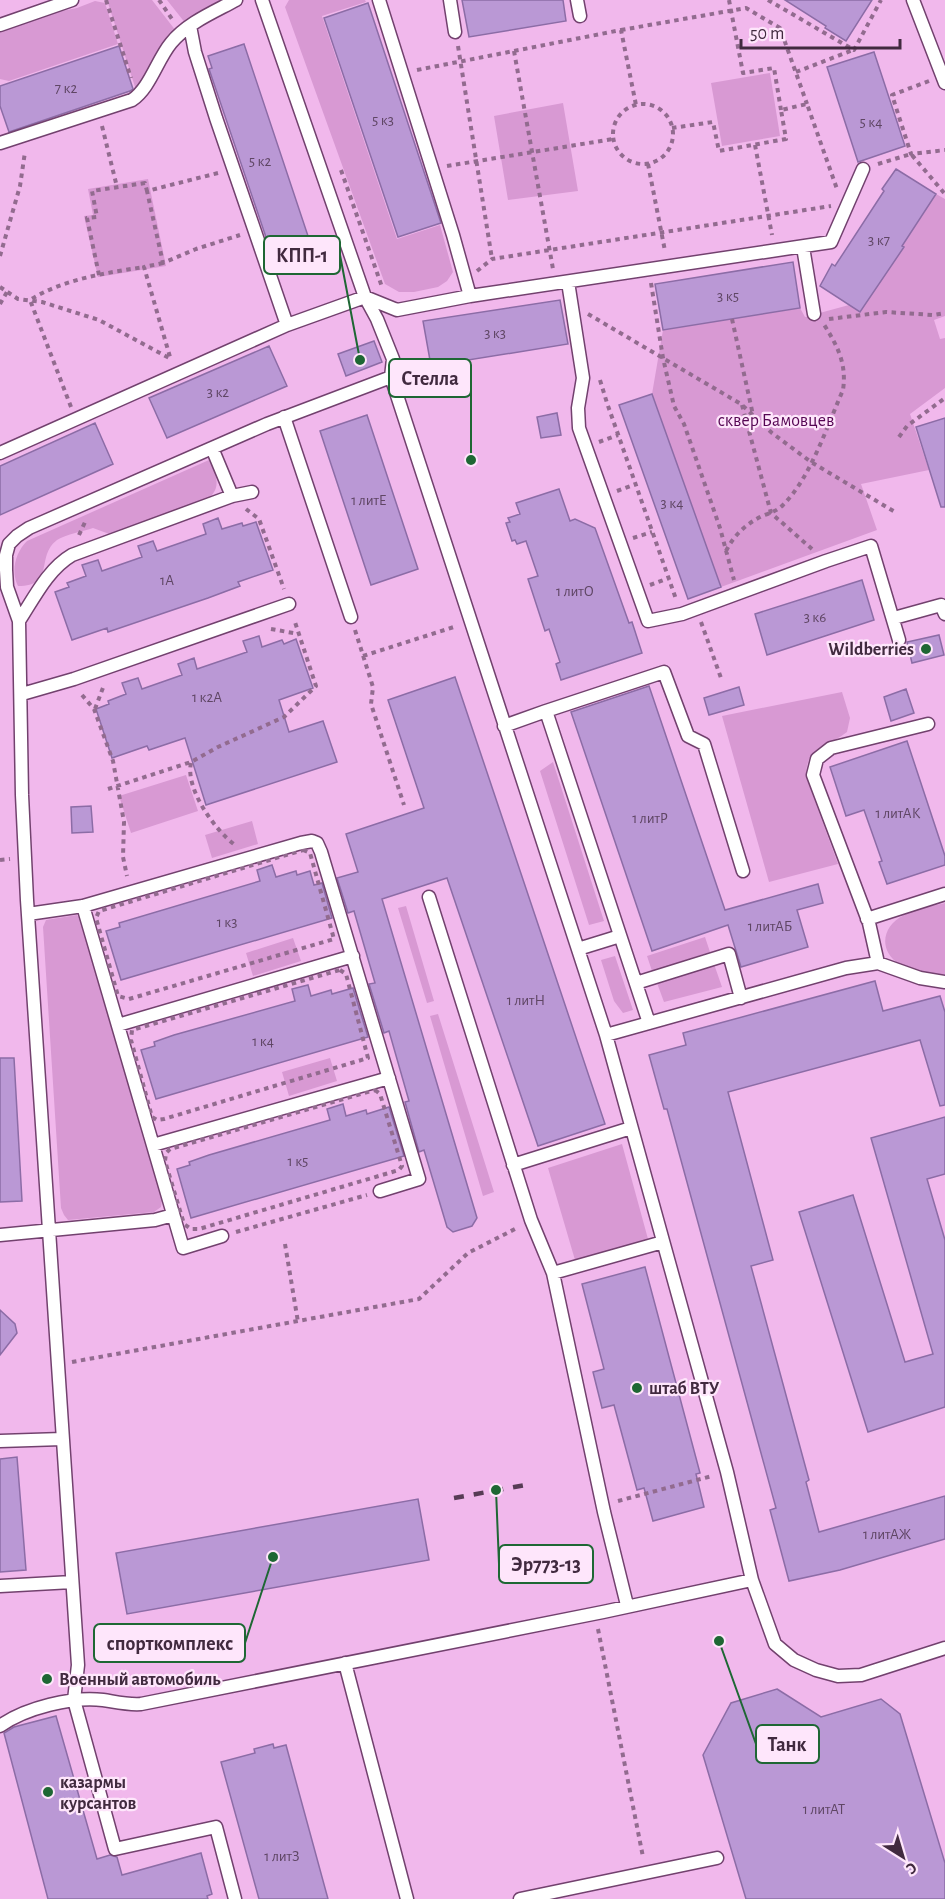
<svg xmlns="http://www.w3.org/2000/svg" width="945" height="1899" viewBox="0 0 945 1899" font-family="'Alegreya Sans',sans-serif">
<rect width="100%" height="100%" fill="#f1b8ec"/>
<path fill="#d899d3" d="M 107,0 L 152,0 L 176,31 L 160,50 L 136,90 Z
M 167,0 L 228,0 L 186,24 Z
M 289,0 L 365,0 L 366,2 L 322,16 L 397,239 L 440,225 L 453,272 L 447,281 L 438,287 L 414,292 L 399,292 L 385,284 L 285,7 Z
M 95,1 L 105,3 L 118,44 L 9,81 L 0,79 L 0,29 L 52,13 L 77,8 Z
M 770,73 L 780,136 L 722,146 L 711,83 Z
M 563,103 L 578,191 L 508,200 L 494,116 Z
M 148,179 L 166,266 L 98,277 L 84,216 L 93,215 L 88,189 Z
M 936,194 L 945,199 L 945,316 L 934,320 L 940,339 L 945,338 L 945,388 L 910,414 L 929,470 L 861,484 L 877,530 L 721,587 L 652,394 L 663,330 L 800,308 L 805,317 L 849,305 L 860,311 Z
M 209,460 C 218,478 222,490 204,502 L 112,535 L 93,528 C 84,531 64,535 57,540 C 35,557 56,586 18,586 L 17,584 C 11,569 16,552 27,541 Z
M 842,692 L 850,718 L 847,732 C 827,748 806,744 806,777 L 838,864 L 769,882 L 722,716 Z
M 553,762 L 604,921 L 589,925 L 540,771 Z
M 186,775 L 198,811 L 131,833 L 119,796 Z
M 252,821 L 258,844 L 212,858 L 205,835 Z
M 945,903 L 945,975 C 931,972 911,972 899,964 C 878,950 882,926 904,915 C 916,909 932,906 945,903 Z
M 406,906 L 434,1001 L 427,1003 L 398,908 Z
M 77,915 L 80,918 L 104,994 L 101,995 L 103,999 L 105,998 L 162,1200 L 161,1207 L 154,1212 L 68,1220 L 64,1215 L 61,1208 L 43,927 L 46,920 Z
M 705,937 L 710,952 L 652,971 L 647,956 Z
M 293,938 L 301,961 L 253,976 L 246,953 Z
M 615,956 L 633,1010 L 623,1013 L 614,1001 L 601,960 Z
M 714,964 L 722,987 L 664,1002 L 657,983 Z
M 438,1014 L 494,1192 L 483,1196 L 430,1016 Z
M 330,1058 L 337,1081 L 289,1096 L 282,1072 Z
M 622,1144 L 648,1239 L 575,1260 L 548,1168 Z"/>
<path fill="#ba98d5" stroke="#8c6ca6" stroke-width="1.5" d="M 462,0 L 563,0 L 566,21 L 469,37 Z
M 785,0 L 872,0 L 846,41 L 825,28 L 826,26 Z
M 368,3 L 441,223 L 398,237 L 324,18 Z
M 244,44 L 313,251 L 276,263 L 273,251 L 271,252 L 209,69 L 212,68 L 208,56 Z
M 119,46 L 133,89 L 130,91 L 9,132 L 0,106 L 0,86 Z
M 874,52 L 905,146 L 858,162 L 827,67 Z
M 896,169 L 936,194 L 902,246 L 904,247 L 860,312 L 820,286 L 832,264 L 835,266 L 884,191 L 882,189 Z
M 793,262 L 800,308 L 663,330 L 655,284 Z
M 560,300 L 568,344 L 431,366 L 423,321 Z
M 374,341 L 382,362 L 346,376 L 338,354 Z
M 269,346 L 287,386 L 167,438 L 149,398 Z
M 652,394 L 721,587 L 688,599 L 619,405 Z
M 557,413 L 561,435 L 541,438 L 537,417 Z
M 367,415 L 418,569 L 371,585 L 320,431 Z
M 945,418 L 945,507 L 941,507 L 916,427 Z
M 95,423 L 113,464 L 0,515 L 0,466 Z
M 559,489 L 570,521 L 575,519 L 595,528 L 629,623 L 632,622 L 642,653 L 561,680 L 556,664 L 560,662 L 549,629 L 545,631 L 528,579 L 538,576 L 526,541 L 517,544 L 515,540 L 512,541 L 506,523 L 510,522 L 508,518 L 520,514 L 516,503 Z
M 218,518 L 222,529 L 242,523 L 243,526 L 256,522 L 273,570 L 238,582 L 240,586 L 208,598 L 108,632 L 107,628 L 72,640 L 55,592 L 69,587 L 67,583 L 86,576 L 82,565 L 98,560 L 102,571 L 142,557 L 138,546 L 153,541 L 157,551 L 206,534 L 203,524 Z
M 862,580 L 874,620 L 767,655 L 755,614 Z
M 939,635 L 944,655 L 912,663 L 907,642 Z
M 259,636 L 262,647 L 282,640 L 284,644 L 296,639 L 313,688 L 279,700 L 289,732 L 323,721 L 337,762 L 206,805 L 185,738 L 149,750 L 147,746 L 112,758 L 96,709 L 109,704 L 108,701 L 126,694 L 122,683 L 138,678 L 142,689 L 182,675 L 178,664 L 194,658 L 197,669 L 247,652 L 243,641 Z
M 455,677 L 605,1124 L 538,1146 L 447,878 L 382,899 L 477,1218 L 472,1226 L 453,1232 L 447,1227 L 424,1150 L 419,1152 L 405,1102 L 409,1101 L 389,1031 L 384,1033 L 369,984 L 375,983 L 354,911 L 348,913 L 337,878 L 358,872 L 346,834 L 424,808 L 388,700 Z
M 649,686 L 725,910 L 818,884 L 823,903 L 797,910 L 808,947 L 741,967 L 728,925 L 652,951 L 571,712 Z
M 739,687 L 744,705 L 709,715 L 704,698 Z
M 906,689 L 914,713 L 891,721 L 884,697 Z
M 907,741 L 945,856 L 945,865 L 887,884 L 879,862 L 882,861 L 864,810 L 846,816 L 830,767 Z
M 91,806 L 93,832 L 72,833 L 71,807 Z
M 272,865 L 276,877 L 296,871 L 297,875 L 310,871 L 314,885 L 322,883 L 332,918 L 121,980 L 106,931 L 120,927 L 119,923 L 260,881 L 257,870 Z
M 875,981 L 883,1011 L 940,996 L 945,1012 L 945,1105 L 940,1106 L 920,1040 L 728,1092 L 773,1260 L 751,1266 L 809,1480 L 806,1482 L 819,1532 L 945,1496 L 945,1539 L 840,1570 L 789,1581 L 770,1510 L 776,1508 L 667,1109 L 664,1109 L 649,1055 L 686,1045 L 683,1033 Z
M 308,985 L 311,996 L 331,990 L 332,994 L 353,988 L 368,1037 L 156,1099 L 141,1050 L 155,1046 L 154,1042 L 174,1035 L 295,1001 L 292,989 Z
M 0,1058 L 14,1058 L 22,1201 L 0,1202 Z
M 343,1104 L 346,1116 L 366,1110 L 367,1114 L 389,1107 L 404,1156 L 191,1218 L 177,1169 L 190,1165 L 189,1162 L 209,1155 L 330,1120 L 327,1109 Z
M 945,1117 L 945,1174 L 927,1179 L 945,1240 L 945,1407 L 868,1432 L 799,1212 L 853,1195 L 905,1362 L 933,1354 L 871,1138 Z
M 645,1267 L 700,1473 L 696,1474 L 704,1507 L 653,1521 L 644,1488 L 637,1490 L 614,1405 L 602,1408 L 593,1372 L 604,1369 L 582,1284 Z
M 0,1310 L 15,1324 L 17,1333 L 0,1355 Z
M 17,1457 L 26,1570 L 0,1572 L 0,1459 Z
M 418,1499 L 429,1560 L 127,1614 L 116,1553 Z
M 777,1689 L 821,1717 L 881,1699 L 900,1714 L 945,1863 L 945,1899 L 746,1899 L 703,1755 L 731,1703 Z
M 56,1716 L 97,1859 L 110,1855 L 117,1857 L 122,1875 L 201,1853 L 212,1894 L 207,1896 L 208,1899 L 48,1899 L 4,1733 L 14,1727 Z
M 273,1744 L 274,1748 L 286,1745 L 328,1899 L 259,1899 L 221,1762 L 255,1753 L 254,1749 Z"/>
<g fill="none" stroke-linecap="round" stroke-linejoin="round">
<g stroke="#72416e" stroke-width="15">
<path id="lane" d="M 262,0 L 365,297 L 377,319 L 393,359 L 391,377 L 606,1035 L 727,1472 L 752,1580 L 775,1644 L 794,1660 L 816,1670 L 838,1676 L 861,1675 L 945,1648
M 379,0 L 453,235 L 470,296
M 450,0 L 455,32
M 577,0 L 580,16
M 913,0 L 945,83
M 0,25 L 72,0
M 190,26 L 195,52 L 216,118 L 287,325
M 0,143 L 132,100 C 150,88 157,60 171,43 C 187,23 214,12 236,0
M 803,247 L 814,314
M 568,282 L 583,378 L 578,408 L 579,428 L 648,621 L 682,614 L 826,561 L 871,546 L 899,640
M 284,417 L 351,617
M 212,448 L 232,496
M 0,453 L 287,325 L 365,297 L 397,310 L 470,296 L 831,242 L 863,169
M 894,618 L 941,605 L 945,614
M 19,621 C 34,598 48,569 72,555 L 232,496 L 252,492
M 22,694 L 74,679 L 289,604
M 546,711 L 664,672 L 688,736 L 704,744 L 743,871
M 504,726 L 546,711 L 649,1023
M 429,897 L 531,1220 L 553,1273 L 604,1512 L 627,1605
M 83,906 L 183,1248 L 222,1236
M 28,914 L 83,906 L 301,843 L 312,841 L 317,843 L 321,852 L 419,1179 L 380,1191
M 867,919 L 945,894
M 578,949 L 620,936
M 878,963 L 869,923 L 813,775 L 817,759 L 831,748 L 928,724
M 636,983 L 729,954 L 741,998
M 118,1025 L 353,956
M 606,1035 L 846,968 L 878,963 L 920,978 L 945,982
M 153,1145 L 389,1078
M 513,1165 L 631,1128
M 0,1235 L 155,1220 L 173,1215
M 553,1273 L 663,1242
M 0,1441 L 62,1439
M 0,1586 L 72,1582
M 345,1663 L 407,1899
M 0,1726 C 25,1708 73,1696 103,1700 C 116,1702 128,1705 141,1704 L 603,1612 L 752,1580
M 235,1899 L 216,1827 L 115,1849 L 74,1700 L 78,1665 L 27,900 L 22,795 L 19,621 L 7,587 L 6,570 L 6,555 L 9,544 L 17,536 L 29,528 L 267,424 L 391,377
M 520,1899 L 717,1858"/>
</g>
<path stroke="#926b8f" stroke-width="4" stroke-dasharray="4.5 4.5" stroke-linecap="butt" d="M 106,0 L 131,78
M 159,0 L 172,19
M 729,0 L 743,73 L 774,68 L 781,110
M 768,0 L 854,50 L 881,0
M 621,30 L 746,8 L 780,28 L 807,104
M 458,46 L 492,259
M 514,51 L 553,269
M 417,70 L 621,30 L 636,105
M 796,72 L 853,50
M 929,81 L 892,95 L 911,154 L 945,150
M613 134a30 30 0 1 1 60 0a30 30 0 1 1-60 0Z
M 102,126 L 117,187
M 672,128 L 713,122 L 719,151 L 786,139 L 781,110 L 807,104 L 837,189
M 755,145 L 772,235
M 648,164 L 665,251
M 878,164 L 911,154 L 945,194
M 447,166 L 613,139
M 341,170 L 382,287
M 218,173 L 147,191 L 163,263 L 196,249 L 240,235
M 0,256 L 20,186 L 25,152
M 163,263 L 144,267 L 170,357
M 477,271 L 492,259 L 831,206
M 99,275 L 87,218 L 97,217 L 92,191 L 145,183 L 147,191
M 651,283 L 663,358 L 674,406 L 684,424 L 720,528 L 734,580
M 0,287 L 18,299 L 42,302 L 99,320 L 171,359
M 0,304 L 7,292
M 588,314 L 741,404 L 772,433 L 811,462 L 895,512
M 732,319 L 753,415
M 829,319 L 886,312 L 933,315 L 945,313
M 600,380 L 607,403 L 676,599
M 742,405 L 771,513 L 812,549
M 71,407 L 30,300 C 63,279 106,273 144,267
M 899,437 L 907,426 L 945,398
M 599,442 L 618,435
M 617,491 L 636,484
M 246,509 L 259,519 L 284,589
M 79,535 L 86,520
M 633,538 L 652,532
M 726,551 C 734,535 746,524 762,516 C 770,513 777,511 783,505 C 811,477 827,426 843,390 C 847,363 837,345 823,323
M 650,585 L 669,578
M 701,622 L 721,678
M 271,629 L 299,634
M 355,630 L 373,687 L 371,704 L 404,805
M 363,656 L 457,626
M 82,695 L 94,709 L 113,761 L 124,822 L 123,857 L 127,876
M 95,709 L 104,685
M 191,763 C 185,789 215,830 235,845
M 108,789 L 191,762 L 218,747 L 284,717 L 316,686 L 294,619
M 303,850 L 310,853 L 334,939 L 129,999 L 118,996 L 96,918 L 99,911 Z
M 0,860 L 10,859
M 340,970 L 346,974 L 368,1058 L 164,1119 L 157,1120 L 152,1117 L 131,1040 L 132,1030 Z
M 375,1090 L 380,1094 L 402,1166 L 399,1170 L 199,1229 L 191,1229 L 184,1224 L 165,1161 L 166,1153 L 170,1149 Z
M 236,1232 L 367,1195
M 285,1244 L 298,1322
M 72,1362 L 419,1299 L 468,1253 L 517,1228
M 618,1501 L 712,1476
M 598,1629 L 643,1857"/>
<use href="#lane" stroke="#fff" stroke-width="12"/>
<path stroke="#573c55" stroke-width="4.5" stroke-dasharray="10 10" stroke-linecap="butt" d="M 454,1498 L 531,1484"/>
</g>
<g fill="#1e6734" stroke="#fee6fb" stroke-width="2">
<circle cx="926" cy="649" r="6"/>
<circle cx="637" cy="1388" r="6"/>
<circle cx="47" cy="1679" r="6"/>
<circle cx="48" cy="1792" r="6"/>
</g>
<g text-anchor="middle" stroke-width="4.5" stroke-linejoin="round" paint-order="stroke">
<g font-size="15" fill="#5f4664">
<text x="66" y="93">7 к2</text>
<text x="383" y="125">5 к3</text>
<text x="871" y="127">5 к4</text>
<text x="260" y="166">5 к2</text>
<text x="879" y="245">3 к7</text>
<text x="728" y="301">3 к5</text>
<text x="495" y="338">3 к3</text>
<text x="218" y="397">3 к2</text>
<text x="369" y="505">1 литЕ</text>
<text x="672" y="508">3 к4</text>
<text x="167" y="585">1А</text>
<text x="575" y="596">1 литО</text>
<text x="815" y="622">3 к6</text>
<text x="207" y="702">1 к2А</text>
<text x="898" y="818">1 литАК</text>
<text x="650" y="823">1 литР</text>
<text x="227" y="927">1 к3</text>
<text x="770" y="931">1 литАБ</text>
<text x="526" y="1005">1 литН</text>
<text x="263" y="1046">1 к4</text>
<text x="298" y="1166">1 к5</text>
<text x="887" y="1539">1 литАЖ</text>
<text x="824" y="1814">1 литАТ</text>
<text x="282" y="1861">1 литЗ</text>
</g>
<g font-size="18" fill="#550653" stroke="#fee6fb">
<text x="776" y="426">сквер Бамовцев</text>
</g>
<g font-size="18" font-weight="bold" fill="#412a3f" stroke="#fee6fb" text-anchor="start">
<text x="914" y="655" text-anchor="end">Wildberries</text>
<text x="649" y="1394">штаб ВТУ</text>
<text x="59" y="1685">Военный автомобиль</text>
<text x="60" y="1788">казармы<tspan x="60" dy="21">курсантов</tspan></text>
</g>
</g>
<path fill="none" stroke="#1e6734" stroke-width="2" d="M360 360L340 255M471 460L471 378M496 1490L499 1564M273 1557L245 1643M719 1641L756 1744"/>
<g fill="#1e6734" stroke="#fee6fb" stroke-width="2">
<circle cx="360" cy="360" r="6"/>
<circle cx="471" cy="460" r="6"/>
<circle cx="496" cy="1490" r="6"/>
<circle cx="273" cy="1557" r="6"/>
<circle cx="719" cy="1641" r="6"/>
</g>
<g fill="#fee6fb" stroke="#1e6734" stroke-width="2">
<rect x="264" y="236" width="76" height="38" rx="6"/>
<rect x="389" y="359" width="82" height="38" rx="6"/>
<rect x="499" y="1545" width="94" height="38" rx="6"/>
<rect x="94" y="1624" width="151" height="38" rx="6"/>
<rect x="756" y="1725" width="63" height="38" rx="6"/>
</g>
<g font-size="20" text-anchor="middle" font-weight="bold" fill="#412a3f">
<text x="302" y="262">КПП-1</text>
<text x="430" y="385">Стелла</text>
<text x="546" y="1571">Эр773-13</text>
<text x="170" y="1650">спорткомплекс</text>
<text x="787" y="1751">Танк</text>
</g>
<g transform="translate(903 1857) rotate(143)" stroke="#fee6fb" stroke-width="4.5" paint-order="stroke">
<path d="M0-4.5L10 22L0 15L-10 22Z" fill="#412a3f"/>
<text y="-9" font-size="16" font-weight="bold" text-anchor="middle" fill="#412a3f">С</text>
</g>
<path d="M741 39v9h159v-9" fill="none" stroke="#412a3f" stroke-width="3"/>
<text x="750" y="39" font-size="18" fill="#412a3f" stroke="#fee6fb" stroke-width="4.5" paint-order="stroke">50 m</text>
</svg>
